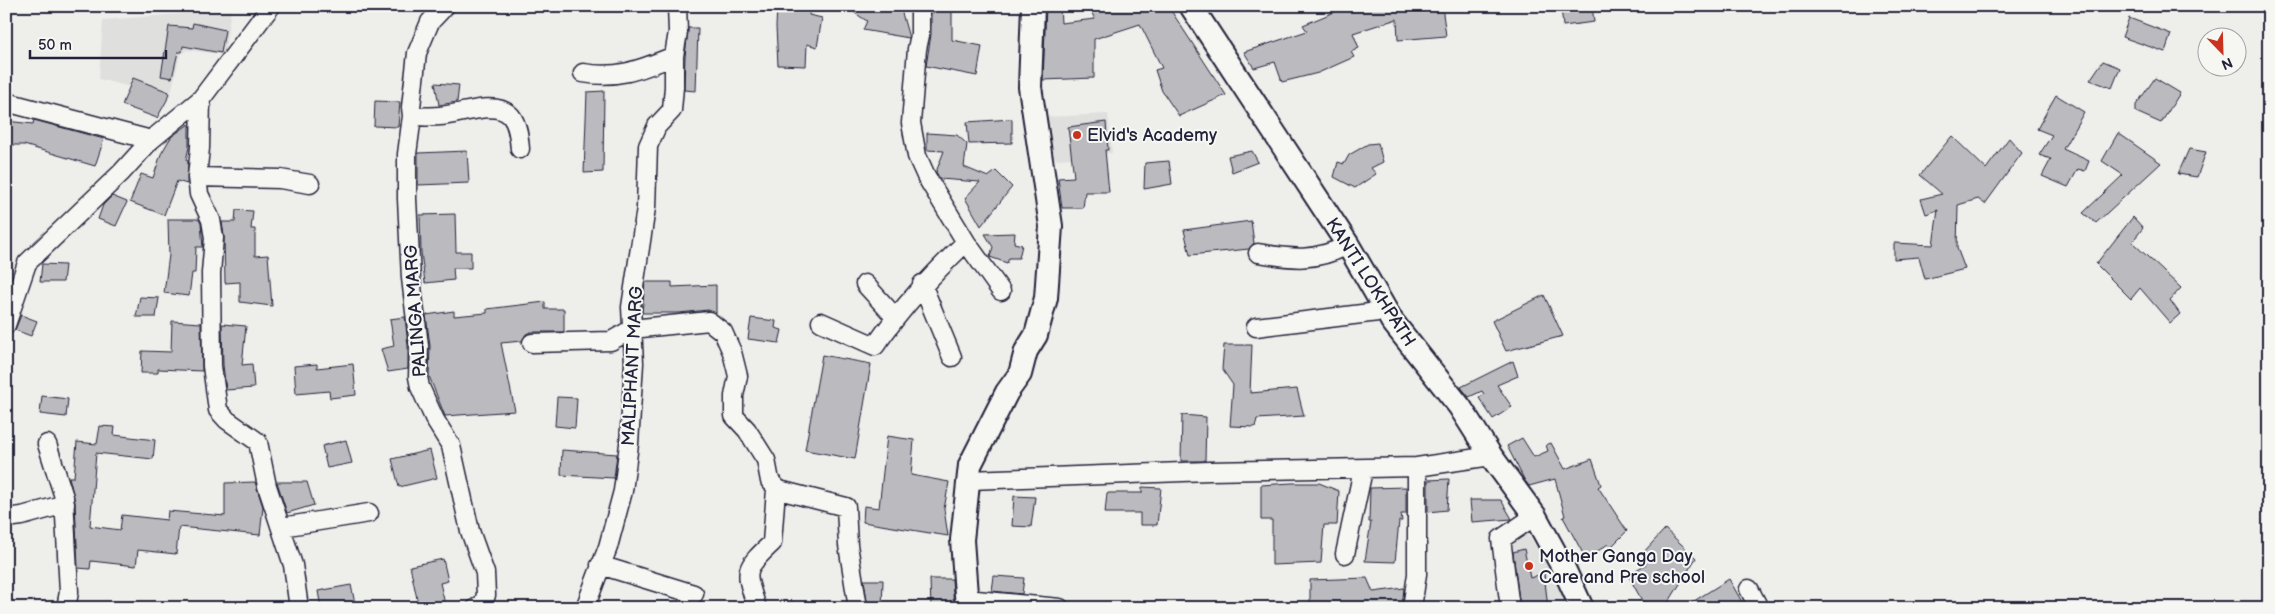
<svg xmlns="http://www.w3.org/2000/svg" width="2275" height="614" viewBox="0 0 2275 614" font-family="'Balsamiq Sans',sans-serif">
<rect width="100%" height="100%" fill="#eeeeeb"/>
<filter id="ink" filterUnits="userSpaceOnUse"><feTurbulence type="fractalNoise" baseFrequency=".02" numOctaves="2"/><feDisplacementMap in="SourceGraphic" scale="10" xChannelSelector="R" yChannelSelector="G"/><feConvolveMatrix kernelMatrix="1 2 1 2 8 2 1 2 1" color-interpolation-filters="sRGB"/></filter>
<g filter="url(#ink)">
<path fill="#dfdfde" d="M 231,10 L 224,55 L 187,50 L 180,55 L 170,97 L 99,79 L 103,20 Z
M 1108,114 L 1112,153 L 1045,161 L 1045,117 Z
M 1527,534 L 1560,578 L 1568,608 L 1516,608 L 1504,542 Z"/>
<path fill="#bbbbbf" stroke="#22223b" d="M 777,6 L 810,6 L 809,15 L 822,18 L 817,47 L 807,44 L 806,66 L 778,65 L 776,27 Z
M 844,6 L 900,6 L 909,38 L 863,30 L 867,21 Z
M 931,6 L 952,6 L 952,40 L 982,46 L 977,76 L 926,66 L 931,35 Z
M 1046,6 L 1060,6 L 1061,23 L 1095,19 L 1088,6 L 1168,6 L 1226,95 L 1179,116 L 1162,91 L 1155,70 L 1162,68 L 1140,24 L 1094,39 L 1094,78 L 1043,80 Z
M 1442,6 L 1446,36 L 1398,40 L 1397,19 L 1353,33 L 1359,48 L 1351,52 L 1354,57 L 1318,73 L 1282,82 L 1275,62 L 1254,68 L 1244,52 L 1307,31 L 1303,25 L 1344,8 Z
M 1592,6 L 1594,22 L 1563,26 L 1561,7 Z
M 2129,18 L 2171,34 L 2165,52 L 2122,37 Z
M 193,23 L 225,30 L 221,53 L 183,46 L 182,52 L 178,52 L 172,78 L 161,76 L 169,26 L 192,28 Z
M 688,28 L 698,28 L 696,91 L 684,90 L 685,57 Z
M 2103,61 L 2120,68 L 2112,88 L 2090,80 Z
M 133,78 L 169,92 L 167,100 L 157,118 L 122,105 Z
M 2155,78 L 2180,93 L 2161,123 L 2136,112 L 2136,105 Z
M 435,83 L 459,85 L 457,102 L 439,105 Z
M 604,91 L 603,172 L 584,173 L 587,92 Z
M 2056,95 L 2084,112 L 2063,149 L 2089,161 L 2085,171 L 2078,169 L 2068,187 L 2042,176 L 2051,159 L 2039,155 L 2052,135 L 2037,129 Z
M 375,101 L 400,102 L 398,127 L 374,126 Z
M 1012,119 L 1012,143 L 969,144 L 967,122 Z
M 34,120 L 104,139 L 95,166 L 24,145 L 6,145 L 6,121 L 33,124 Z
M 1106,122 L 1108,150 L 1105,150 L 1109,192 L 1085,192 L 1083,208 L 1062,208 L 1058,178 L 1074,177 L 1068,127 Z
M 189,124 L 189,147 L 186,160 L 188,161 L 187,184 L 177,181 L 164,215 L 130,202 L 141,174 L 153,178 L 161,154 L 171,137 Z
M 927,133 L 957,135 L 967,144 L 964,167 L 988,177 L 996,171 L 1012,187 L 981,226 L 965,198 L 980,182 L 940,179 L 936,172 L 944,151 L 927,150 Z
M 2118,133 L 2161,163 L 2096,223 L 2083,213 L 2123,175 L 2102,161 Z
M 1952,136 L 1986,169 L 2009,138 L 2022,153 L 1985,204 L 1978,199 L 1958,205 L 1957,248 L 1965,269 L 1925,279 L 1919,257 L 1894,259 L 1894,243 L 1933,245 L 1938,210 L 1926,214 L 1921,199 L 1942,194 L 1920,175 Z
M 1378,143 L 1383,162 L 1371,168 L 1376,174 L 1355,188 L 1334,177 L 1338,162 L 1344,164 L 1349,155 L 1368,144 Z
M 2189,149 L 2206,152 L 2197,177 L 2178,174 Z
M 467,151 L 469,183 L 418,185 L 418,153 Z
M 1252,151 L 1258,162 L 1232,172 L 1228,156 Z
M 1169,161 L 1172,184 L 1144,189 L 1145,163 Z
M 112,196 L 127,202 L 116,226 L 98,219 L 103,205 Z
M 236,210 L 253,211 L 251,229 L 255,229 L 255,256 L 268,255 L 272,306 L 240,302 L 240,282 L 225,283 L 224,236 L 222,222 L 235,222 Z
M 455,214 L 456,252 L 471,252 L 471,268 L 453,268 L 454,280 L 425,283 L 421,252 L 420,215 Z
M 2133,217 L 2143,228 L 2132,242 L 2181,288 L 2170,300 L 2180,314 L 2170,323 L 2140,288 L 2131,299 L 2096,264 Z
M 168,219 L 198,219 L 201,223 L 203,247 L 196,247 L 195,273 L 192,273 L 189,296 L 164,293 L 169,255 Z
M 1251,221 L 1254,243 L 1249,249 L 1190,255 L 1184,230 Z
M 1015,233 L 1014,243 L 1022,245 L 1019,258 L 1009,258 L 1007,263 L 990,257 L 993,247 L 985,234 Z
M 42,264 L 65,265 L 63,282 L 40,282 Z
M 645,282 L 672,282 L 672,287 L 716,285 L 716,313 L 708,310 L 679,313 L 642,313 Z
M 1544,295 L 1563,336 L 1506,351 L 1492,321 Z
M 140,297 L 159,298 L 156,317 L 136,317 Z
M 545,302 L 545,309 L 564,309 L 564,332 L 531,332 L 526,334 L 522,341 L 501,343 L 515,411 L 445,416 L 429,376 L 430,346 L 426,315 L 454,311 L 454,316 L 487,313 L 487,309 Z
M 21,315 L 37,321 L 31,336 L 15,330 Z
M 405,317 L 408,346 L 408,369 L 388,372 L 381,349 L 394,346 L 390,319 Z
M 751,318 L 776,321 L 775,328 L 782,330 L 779,343 L 748,339 Z
M 172,321 L 201,323 L 202,371 L 158,369 L 158,373 L 141,373 L 142,351 L 171,352 Z
M 222,324 L 246,326 L 242,365 L 252,364 L 254,388 L 226,390 L 223,365 Z
M 1224,345 L 1252,345 L 1250,393 L 1297,389 L 1304,416 L 1257,419 L 1255,427 L 1230,426 L 1233,385 L 1222,369 Z
M 822,355 L 871,364 L 855,459 L 805,450 Z
M 1513,361 L 1518,376 L 1497,385 L 1512,407 L 1493,419 L 1479,398 L 1484,394 L 1482,391 L 1469,397 L 1461,387 Z
M 317,364 L 317,368 L 353,364 L 356,395 L 330,398 L 329,391 L 296,394 L 294,366 Z
M 42,396 L 68,399 L 66,417 L 40,414 Z
M 557,397 L 577,398 L 575,428 L 555,426 Z
M 1182,415 L 1206,417 L 1205,461 L 1181,461 Z
M 100,426 L 115,427 L 114,435 L 155,440 L 153,459 L 96,453 L 90,526 L 120,530 L 122,515 L 167,520 L 168,511 L 225,516 L 225,483 L 255,482 L 263,507 L 260,535 L 179,527 L 176,554 L 138,550 L 136,566 L 91,561 L 90,569 L 78,568 L 75,502 L 69,477 L 74,477 L 77,442 L 97,444 Z
M 887,436 L 914,440 L 911,475 L 949,482 L 944,509 L 948,536 L 863,522 L 864,506 L 879,508 Z
M 1522,438 L 1534,457 L 1548,451 L 1546,445 L 1551,443 L 1565,469 L 1592,459 L 1601,485 L 1598,487 L 1627,531 L 1610,548 L 1608,544 L 1586,559 L 1563,517 L 1565,516 L 1555,479 L 1529,486 L 1525,481 L 1507,446 Z
M 346,440 L 352,463 L 327,468 L 322,446 Z
M 430,450 L 437,478 L 399,487 L 392,459 Z
M 562,450 L 617,454 L 614,478 L 561,475 Z
M 1449,479 L 1447,510 L 1428,512 L 1428,480 Z
M 277,482 L 307,482 L 314,505 L 287,513 Z
M 1292,483 L 1319,483 L 1339,491 L 1337,525 L 1324,525 L 1321,563 L 1272,565 L 1272,520 L 1261,520 L 1261,485 Z
M 1142,487 L 1161,488 L 1157,525 L 1140,525 L 1140,513 L 1105,513 L 1107,493 L 1142,493 Z
M 1406,487 L 1406,514 L 1401,514 L 1402,521 L 1399,521 L 1395,562 L 1365,561 L 1371,522 L 1369,522 L 1370,488 Z
M 1014,496 L 1035,497 L 1031,527 L 1012,526 Z
M 1470,500 L 1501,500 L 1512,519 L 1472,522 Z
M 1665,529 L 1696,558 L 1665,608 L 1646,608 L 1628,575 L 1646,564 L 1642,554 Z
M 1524,549 L 1530,578 L 1544,573 L 1548,608 L 1520,608 L 1513,552 Z
M 443,559 L 448,581 L 440,583 L 446,608 L 419,608 L 410,566 Z
M 994,576 L 1024,578 L 1022,594 L 992,591 Z
M 1367,578 L 1373,592 L 1404,588 L 1402,608 L 1310,608 L 1310,580 Z
M 930,579 L 952,579 L 954,608 L 931,608 Z
M 1729,579 L 1742,602 L 1734,608 L 1683,608 Z
M 864,580 L 883,580 L 882,608 L 868,608 Z
M 351,585 L 356,608 L 321,608 L 318,591 Z"/>
<g fill="none" stroke-linecap="round" stroke-linejoin="round">
<g stroke="#22223b" stroke-width="21">
<path id="minor" d="M 445,6 L 430,22 L 417,53 L 411,107 L 412,116 L 407,154 L 407,199 L 411,278 L 419,346 L 418,377 L 420,387 L 435,420 L 451,446 L 470,531 L 485,573 L 486,595 L 483,604 L 476,608
M 920,6 L 920,35 L 917,49 L 911,123 L 917,156 L 926,176 L 966,242 L 1001,291
M 583,73 C 619,79 641,69 674,56
M 201,99 L 200,148 L 197,177 L 199,194 L 211,220 L 214,238 L 211,273 L 212,366 L 218,410 L 227,420 L 258,442 L 267,486 L 293,565 L 299,608
M 6,102 L 151,140
M 412,116 C 421,116 431,117 440,116 C 459,115 496,99 511,116 C 518,125 519,138 520,149
M 197,177 L 280,179 L 310,184
M 1258,253 C 1293,259 1314,262 1348,245
M 865,284 L 895,317
M 922,284 L 952,357
M 821,322 L 875,346 C 903,306 931,276 966,242
M 6,325 L 27,263 L 121,173 L 151,140 L 201,99 L 271,6
M 1256,327 L 1386,311
M 532,343 L 611,341 L 632,329 L 709,321 L 723,332 L 732,352 L 738,376 L 734,396 L 734,416 L 747,430 L 766,460 L 770,481 L 779,490 L 846,507 L 848,545 L 858,608
M 47,444 L 64,497 L 69,592 L 66,608
M 969,480 L 1209,471 L 1417,467
M 6,518 L 22,516 L 65,504
M 282,527 L 369,513
M 1345,554 L 1363,470
M 600,565 L 694,594
M 1749,589 L 1759,608
M 966,599 L 1060,608
M 585,608 L 608,547 L 623,491 L 629,444 L 634,363 L 631,307 L 646,208 L 648,146 L 657,126 L 672,110 L 674,87 L 674,56 L 678,32 L 677,6
M 757,608 C 745,570 742,571 772,543 L 776,489
M 1412,608 L 1417,574 L 1417,467 L 1491,456
M 1510,608 L 1501,539 L 1535,516"/>
</g>
<g stroke="#22223b" stroke-width="26">
<path id="major" d="M 1191,6 L 1348,245 L 1392,321 L 1460,407 L 1491,456 L 1535,516 L 1565,571 L 1582,608
M 967,608 L 962,540 L 970,465 L 1007,392 L 1020,374 L 1026,351 L 1036,335 L 1046,298 L 1051,226 L 1030,87 L 1033,6"/>
</g>
<use href="#minor" stroke="#f6f6f2" stroke-width="18"/>
<use href="#major" stroke="#f6f6f2" stroke-width="22"/>
</g>
</g>
<g fill="#c8321e" stroke="#f6f6f2" stroke-width="2">
<circle cx="1077" cy="135" r="5"/>
<circle cx="1529" cy="566" r="5"/>
</g>
<g text-anchor="middle" stroke-width="4" stroke-linejoin="round" paint-order="stroke">
<g font-size="18" fill="#22223b" stroke="#f6f6f2" text-anchor="start">
<text x="1087" y="141">Elvid's Academy</text>
<text x="1539" y="562">Mother Ganga Day<tspan x="1539" dy="21">Care and Pre school</tspan></text>
</g>
<g font-size="18" fill="#22223b" stroke="#f6f6f2">
<text transform="translate(1371 282) rotate(57)" y="6">KANTI LOKHPATH</text>
<text transform="translate(415 311) rotate(-94)" y="6">PALINGA MARG</text>
<text transform="translate(632 366) rotate(-87)" y="6">MALIPHANT MARG</text>
</g>
</g>
<rect width="2275" height="614" fill="none" stroke="#f6f6f2" stroke-width="25"/>
<rect x="12" y="12" width="2250" height="589" fill="none" stroke="#22223b" stroke-width="2" filter="url(#ink)"/>
<g transform="translate(2222 52) rotate(157)"><circle r="24" fill="#f6f6f2" stroke="#a1a1a9"/>
<path d="M0-4L9 19L0 12L-9 19Z" fill="#c8321e"/>
<text y="-8" font-size="14" font-weight="bold" text-anchor="middle" fill="#22223b">N</text>
</g>
<path d="M30 50v8h136v-8" fill="none" stroke="#22223b" stroke-width="2.5"/>
<text x="38" y="50" font-size="15" fill="#22223b" stroke="#f6f6f2" stroke-width="4" paint-order="stroke">50 m</text>
</svg>
